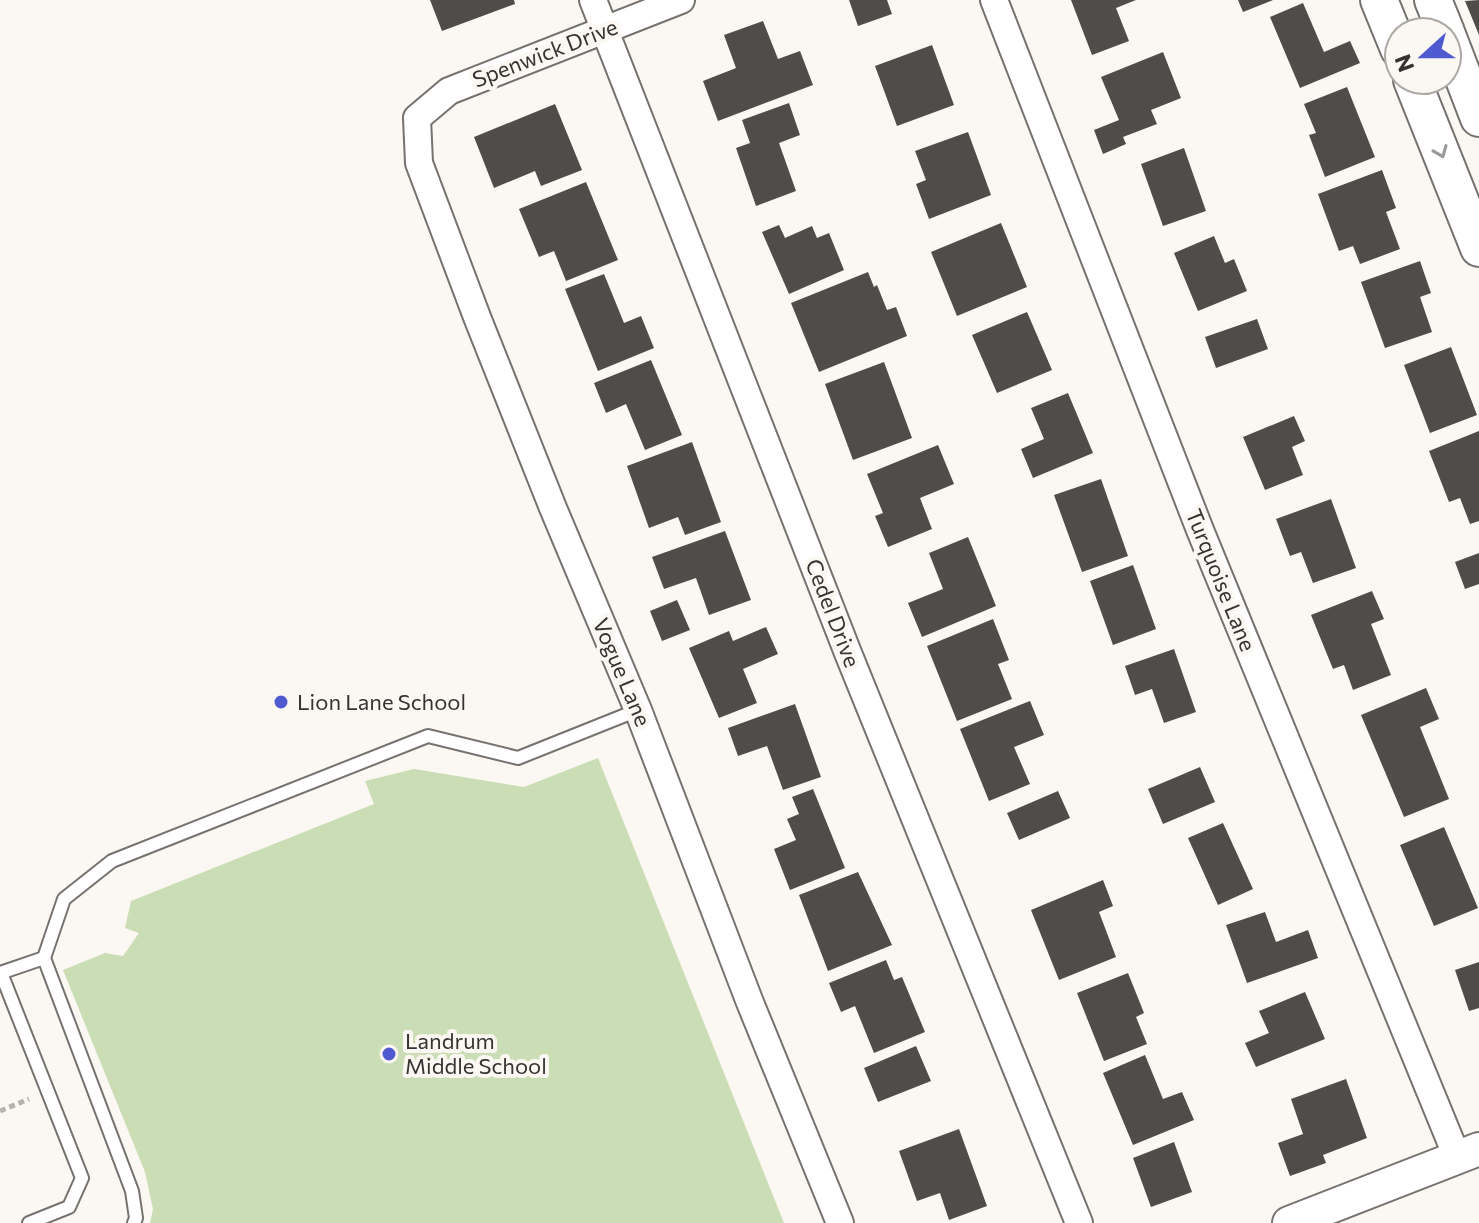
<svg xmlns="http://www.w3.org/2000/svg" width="1479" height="1223" viewBox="0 0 1479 1223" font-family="Commissioner,sans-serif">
<rect width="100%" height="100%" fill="#fbf7f2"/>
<path fill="#caddb5" d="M 598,758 L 784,1223 L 150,1223 L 153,1209 L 145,1172 L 63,970 L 105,953 L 123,956 L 139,933 L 125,928 L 131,901 L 374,804 L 365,781 L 414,769 L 524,787 Z"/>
<path fill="#504c49" d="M 430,0 L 514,0 L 515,4 L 442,31 Z
M 849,0 L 887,0 L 892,14 L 858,26 Z
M 1071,0 L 1136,0 L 1116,8 L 1129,41 L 1092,55 Z
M 1238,0 L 1273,0 L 1243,12 Z
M 1479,0 L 1479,35 L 1465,1 Z
M 1303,3 L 1324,52 L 1350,41 L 1360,63 L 1300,88 L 1270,17 Z
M 763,21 L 778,59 L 800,51 L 813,85 L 718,121 L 703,81 L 736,68 L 724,35 Z
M 932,45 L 954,105 L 897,126 L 875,66 Z
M 1163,52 L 1181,98 L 1151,110 L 1157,124 L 1123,137 L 1126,144 L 1103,154 L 1094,130 L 1119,120 L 1101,77 Z
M 1347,87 L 1375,157 L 1325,177 L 1309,135 L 1316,133 L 1304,104 Z
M 789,103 L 800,135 L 779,143 L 796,191 L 756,206 L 736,148 L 750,143 L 742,120 Z
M 555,104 L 582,170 L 541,186 L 535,171 L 494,188 L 474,137 Z
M 968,132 L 991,195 L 929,219 L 916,184 L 926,180 L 915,151 Z
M 1184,148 L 1206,211 L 1163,226 L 1141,164 Z
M 1382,170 L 1396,208 L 1386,212 L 1400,249 L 1360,264 L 1353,246 L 1339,251 L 1318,194 Z
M 586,182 L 618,260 L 566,281 L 554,251 L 539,257 L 519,209 Z
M 1001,223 L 1027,287 L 957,316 L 931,252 Z
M 779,225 L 785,238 L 812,226 L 817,238 L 829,233 L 844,270 L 789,294 L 762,232 Z
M 1214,236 L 1225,263 L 1234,259 L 1247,291 L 1198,311 L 1174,253 Z
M 1420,261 L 1431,293 L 1420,297 L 1432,332 L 1385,348 L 1361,282 Z
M 868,272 L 874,287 L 877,285 L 887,310 L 896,307 L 907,336 L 819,372 L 791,303 Z
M 604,274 L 624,323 L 641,316 L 654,348 L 598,371 L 565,289 Z
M 1027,312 L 1052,370 L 997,393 L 972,335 Z
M 1257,319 L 1268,349 L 1216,368 L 1205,337 Z
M 1451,347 L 1477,415 L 1430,433 L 1404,365 Z
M 651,360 L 682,435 L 645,450 L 626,404 L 606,413 L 594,383 Z
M 884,362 L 912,438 L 853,460 L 825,384 Z
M 1068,393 L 1093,453 L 1033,478 L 1021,449 L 1044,439 L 1031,408 Z
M 1294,416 L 1305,441 L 1292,447 L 1303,475 L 1265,490 L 1243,437 Z
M 1479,431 L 1479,521 L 1470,524 L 1460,498 L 1449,502 L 1429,451 Z
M 692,442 L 721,522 L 685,535 L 678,517 L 649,528 L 627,466 Z
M 938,445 L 954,484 L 920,498 L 932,529 L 888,547 L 875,516 L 883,513 L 867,474 Z
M 1101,479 L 1128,556 L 1082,572 L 1054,495 Z
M 1331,499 L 1356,568 L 1313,583 L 1301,552 L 1290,556 L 1276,519 Z
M 725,531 L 751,600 L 709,615 L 696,578 L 664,589 L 652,557 Z
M 968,537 L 996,606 L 922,637 L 908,603 L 943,589 L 929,553 Z
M 1479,553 L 1479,584 L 1465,589 L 1455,562 Z
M 1133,565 L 1156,629 L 1113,645 L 1090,581 Z
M 1372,591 L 1384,619 L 1371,624 L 1391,675 L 1353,690 L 1344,665 L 1333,669 L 1311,615 Z
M 677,600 L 690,630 L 662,641 L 650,611 Z
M 993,619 L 1009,660 L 998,664 L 1012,699 L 957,721 L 927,646 Z
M 766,627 L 778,654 L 743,669 L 757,703 L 719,718 L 689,648 L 729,631 L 733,641 Z
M 1174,649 L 1196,712 L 1164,723 L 1152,689 L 1135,695 L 1125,666 Z
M 1426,688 L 1439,719 L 1420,727 L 1449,799 L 1404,817 L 1361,715 Z
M 1030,701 L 1044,735 L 1014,747 L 1030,784 L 989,801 L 960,729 Z
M 795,704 L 821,777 L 783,790 L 767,746 L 738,756 L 728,728 Z
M 1200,767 L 1215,802 L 1163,824 L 1148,789 Z
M 813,789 L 845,868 L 790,890 L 774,849 L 796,840 L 787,819 L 799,814 L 792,797 Z
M 1058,791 L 1070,818 L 1019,840 L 1007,813 Z
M 1223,823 L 1253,889 L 1218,905 L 1188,838 Z
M 1444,827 L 1478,908 L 1434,926 L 1400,845 Z
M 858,872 L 892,945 L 828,971 L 799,895 Z
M 1103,880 L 1113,906 L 1099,912 L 1116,957 L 1059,980 L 1031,910 Z
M 1265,912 L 1276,942 L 1308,930 L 1318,958 L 1247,983 L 1226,925 Z
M 886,960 L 894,980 L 902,977 L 925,1032 L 874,1053 L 855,1006 L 841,1012 L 829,983 Z
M 1479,962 L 1479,1008 L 1469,1011 L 1455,970 Z
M 1128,973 L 1144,1013 L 1136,1017 L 1147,1044 L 1104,1061 L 1077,993 Z
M 1305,992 L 1325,1039 L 1256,1067 L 1245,1043 L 1269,1033 L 1259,1011 Z
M 916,1046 L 931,1081 L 878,1102 L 864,1068 Z
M 1145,1055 L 1163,1099 L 1182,1092 L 1194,1120 L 1133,1145 L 1103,1073 Z
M 1346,1079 L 1367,1138 L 1323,1155 L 1326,1163 L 1290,1176 L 1278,1143 L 1303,1134 L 1291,1099 Z
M 959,1129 L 987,1206 L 949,1220 L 940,1193 L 917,1201 L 899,1151 Z
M 1174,1142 L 1192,1192 L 1151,1207 L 1133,1158 Z"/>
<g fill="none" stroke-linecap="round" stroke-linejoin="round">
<g stroke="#76726f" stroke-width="16">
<path id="service" d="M 44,958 L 132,1191 L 136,1218 L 134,1223
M 0,973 L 44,958 L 64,899 L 112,861 L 428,736 L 518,758 L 638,710
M 1,973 L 82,1178 L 69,1207 L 29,1223"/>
</g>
<g stroke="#76726f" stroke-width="30">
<path id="minor" d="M 593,0 L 848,653 L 1079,1223
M 681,0 L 449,91 L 417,118 L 419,163 L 477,317 L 553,508 L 638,710 L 749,1000 L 840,1223
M 994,0 L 1200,530 L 1457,1157"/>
</g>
<g stroke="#76726f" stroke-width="36">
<path id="tertiary" d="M 1289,1223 L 1479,1149"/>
</g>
<g stroke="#76726f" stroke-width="40">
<path id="secondary" d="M 1379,0 L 1399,49
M 1433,0 L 1446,32
M 1447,35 L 1479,118
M 1412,80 L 1479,248"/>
</g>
<path stroke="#b7b4b0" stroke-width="5" stroke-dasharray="6 4" stroke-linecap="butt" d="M 0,1111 L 29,1099"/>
<use href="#service" stroke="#fff" stroke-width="12"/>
<use href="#minor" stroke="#fff" stroke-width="26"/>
<use href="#tertiary" stroke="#fff" stroke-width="32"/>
<use href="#secondary" stroke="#fff" stroke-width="36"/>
</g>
<defs><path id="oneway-chevron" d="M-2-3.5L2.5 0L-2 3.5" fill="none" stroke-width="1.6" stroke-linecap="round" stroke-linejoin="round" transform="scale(2)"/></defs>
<use stroke="#9a9a98" href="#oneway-chevron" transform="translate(1441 152) rotate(68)"/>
<g fill="#505ad0" stroke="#fbf7f2" stroke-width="3">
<circle cx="281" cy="702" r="8"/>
<circle cx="389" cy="1054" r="8"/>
</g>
<g text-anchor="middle" stroke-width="8" stroke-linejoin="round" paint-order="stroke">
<g font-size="22" fill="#363432" stroke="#fbf7f2">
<text transform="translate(545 53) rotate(-21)" y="8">Spenwick Drive</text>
<text transform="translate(1221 580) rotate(68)" y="8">Turquoise Lane</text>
<text transform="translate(833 613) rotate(69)" y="8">Cedel Drive</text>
<text transform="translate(622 672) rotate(67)" y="8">Vogue Lane</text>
</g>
<g font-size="22" fill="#363432" stroke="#fbf7f2" text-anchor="start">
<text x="297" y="710">Lion Lane School</text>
<text x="405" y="1049">Landrum<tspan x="405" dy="25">Middle School</tspan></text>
</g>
</g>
<g transform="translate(1423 56) rotate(249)"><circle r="38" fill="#fbf7f2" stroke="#aca9a5" stroke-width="2"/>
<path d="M0-6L14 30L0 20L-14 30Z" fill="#505ad0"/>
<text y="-12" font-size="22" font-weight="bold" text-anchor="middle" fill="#363432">N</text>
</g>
</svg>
